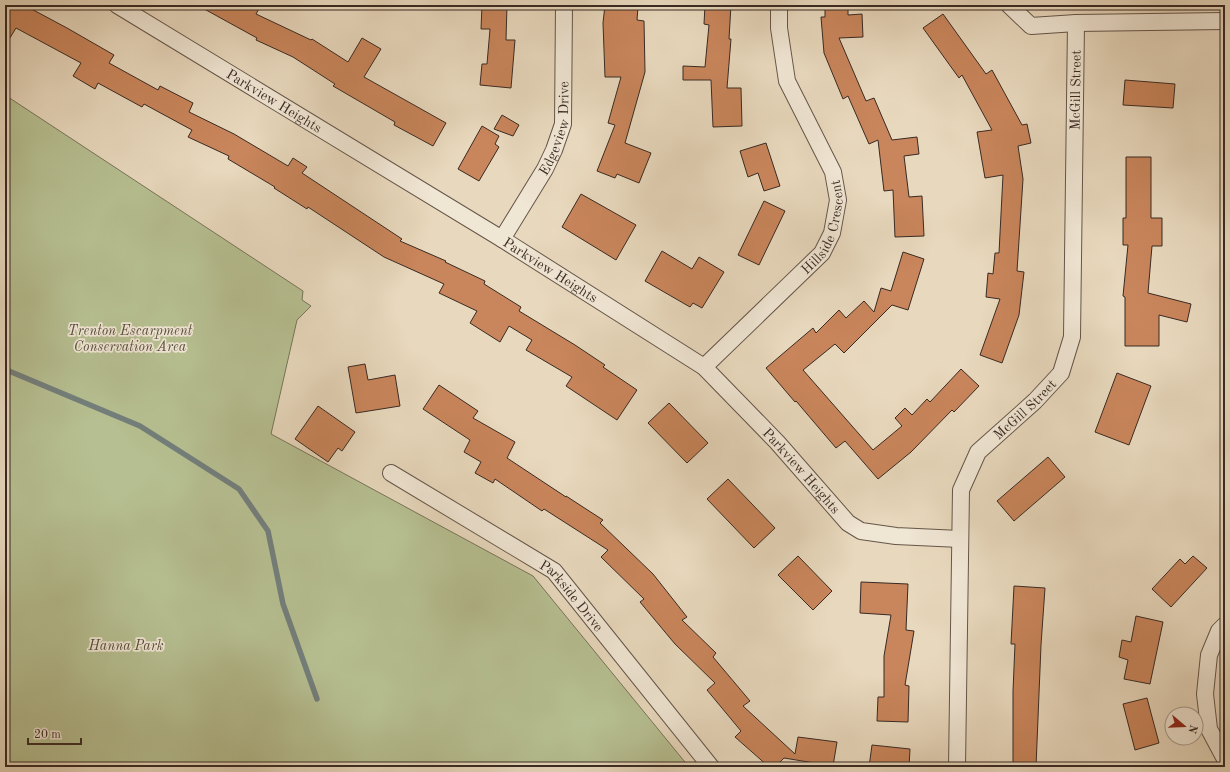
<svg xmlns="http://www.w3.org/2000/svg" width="1230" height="772" viewBox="0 0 1230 772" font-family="'Old Standard TT',serif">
<rect width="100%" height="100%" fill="#e8d8bd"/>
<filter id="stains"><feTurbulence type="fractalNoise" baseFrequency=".005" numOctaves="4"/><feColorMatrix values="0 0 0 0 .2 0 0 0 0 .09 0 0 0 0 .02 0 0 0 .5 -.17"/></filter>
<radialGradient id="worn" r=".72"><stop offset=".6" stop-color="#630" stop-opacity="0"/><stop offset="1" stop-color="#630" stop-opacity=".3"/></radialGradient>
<path fill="#b6bf91" stroke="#78745a" d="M 5,95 L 303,291 L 302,300 L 311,306 L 297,320 L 271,434 L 533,576 L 689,767 L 5,767 Z"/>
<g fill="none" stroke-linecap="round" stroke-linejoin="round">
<path stroke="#737f7c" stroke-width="5.5" d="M 5,367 L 9,371 L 140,426 L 239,489 L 268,531 L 283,604 L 317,699"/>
</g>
<path fill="#c9855b" stroke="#392a23" d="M 5,5 L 24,5 L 67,28 L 114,55 L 109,63 L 158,90 L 160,86 L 193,103 L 189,112 L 234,134 L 288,166 L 293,158 L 307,167 L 302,173 L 402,239 L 400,241 L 446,261 L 445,262 L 485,281 L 484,284 L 521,307 L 519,311 L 575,345 L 605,365 L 603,367 L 637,390 L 617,420 L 566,386 L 572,377 L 526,350 L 532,340 L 509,326 L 500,342 L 470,323 L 477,311 L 439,293 L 444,284 L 384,257 L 308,207 L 307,209 L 274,188 L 275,187 L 228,159 L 229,156 L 188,137 L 192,130 L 144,104 L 142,107 L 98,83 L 95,89 L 73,76 L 81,63 L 16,28 L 5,46 Z
M 197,5 L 261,5 L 256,14 L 311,40 L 312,39 L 348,62 L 362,38 L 381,49 L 364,77 L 446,123 L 433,146 L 394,125 L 395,122 L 333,86 L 335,84 L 293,57 L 256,40 L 257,38 Z
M 482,5 L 507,5 L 506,40 L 515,40 L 511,88 L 480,85 L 482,64 L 487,64 L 490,29 L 481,29 Z
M 605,5 L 628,5 L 627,7 L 638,7 L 637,20 L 644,21 L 645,72 L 625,143 L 651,153 L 639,183 L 617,174 L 615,178 L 597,171 L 615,125 L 608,123 L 621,77 L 605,77 L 603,23 Z
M 705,5 L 731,5 L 729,39 L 731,39 L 727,88 L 741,88 L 742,126 L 713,127 L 711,80 L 683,80 L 683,66 L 705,67 L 709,25 L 704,24 Z
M 825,5 L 848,5 L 848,15 L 862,14 L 863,37 L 839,38 L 866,101 L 874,98 L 892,140 L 917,137 L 919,154 L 904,156 L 909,197 L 922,196 L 924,236 L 895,237 L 893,190 L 884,191 L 878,140 L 869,144 L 848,96 L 843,99 L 824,53 L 821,17 L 825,17 Z
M 943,14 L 986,74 L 992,70 L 1022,125 L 1027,124 L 1031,143 L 1018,146 L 1023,179 L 1017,271 L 1024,272 L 1019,315 L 1002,363 L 980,355 L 1000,299 L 986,297 L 988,273 L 993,274 L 995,253 L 999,253 L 1003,175 L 985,178 L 977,132 L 992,130 L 962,75 L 959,78 L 923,28 Z
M 1125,80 L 1175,84 L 1173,108 L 1123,105 Z
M 502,115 L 519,125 L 513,136 L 494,129 Z
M 482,126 L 499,136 L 495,144 L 499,147 L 479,181 L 458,169 Z
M 766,143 L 780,186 L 764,191 L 758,173 L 748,177 L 740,151 Z
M 1126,157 L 1151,157 L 1151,218 L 1162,218 L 1162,246 L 1152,246 L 1148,293 L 1191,304 L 1187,322 L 1159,315 L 1159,346 L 1125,346 L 1125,297 L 1123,296 L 1128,245 L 1123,245 L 1123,218 L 1126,218 Z
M 581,194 L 636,225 L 616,260 L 562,227 Z
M 764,201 L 785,211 L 759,265 L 738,255 Z
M 662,251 L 692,269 L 699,257 L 724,272 L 702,308 L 693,303 L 690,307 L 645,281 Z
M 903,252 L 924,259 L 908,310 L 892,305 L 844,353 L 835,344 L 803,370 L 873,450 L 902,426 L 895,418 L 905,408 L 912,415 L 927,399 L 930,402 L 961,369 L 979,386 L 954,412 L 952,410 L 911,452 L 878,479 L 845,441 L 836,448 L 796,401 L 795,402 L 766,368 L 813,328 L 816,333 L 839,310 L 846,318 L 864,301 L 874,312 L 881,288 L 891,291 Z
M 365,364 L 368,380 L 395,375 L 400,406 L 356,413 L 348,367 Z
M 1117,373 L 1151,386 L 1129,445 L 1095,432 Z
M 439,385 L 478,411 L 473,418 L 515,442 L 507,458 L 566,497 L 566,496 L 603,520 L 600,523 L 653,574 L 687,617 L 682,620 L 716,653 L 713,657 L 750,701 L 743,706 L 795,754 L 798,737 L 837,742 L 833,766 L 784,758 L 775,767 L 769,767 L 735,737 L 741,731 L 707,690 L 715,683 L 675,644 L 640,602 L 644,599 L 601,557 L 608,550 L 544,509 L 542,511 L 495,479 L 493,483 L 475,473 L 481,462 L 464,452 L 470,440 L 423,409 Z
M 669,403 L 708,443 L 687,463 L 648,423 Z
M 318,406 L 355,432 L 342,451 L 338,448 L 328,462 L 295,439 Z
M 1048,457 L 1065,477 L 1014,521 L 997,501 Z
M 728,479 L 775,528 L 754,548 L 707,499 Z
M 798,556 L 832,591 L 813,610 L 778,575 Z
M 1193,556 L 1207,568 L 1171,607 L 1152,589 L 1180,559 L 1185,564 Z
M 861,582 L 908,584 L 906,630 L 914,631 L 905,685 L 909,686 L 908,722 L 877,721 L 878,697 L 884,697 L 884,656 L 891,615 L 860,613 Z
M 1014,586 L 1045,588 L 1041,645 L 1036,767 L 1013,767 L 1013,691 L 1015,644 L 1011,644 Z
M 1136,616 L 1163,622 L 1150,684 L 1124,679 L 1128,660 L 1119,657 L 1122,640 L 1131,642 Z
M 1147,698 L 1159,743 L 1135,750 L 1123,704 Z
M 872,745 L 910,749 L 909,767 L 869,767 Z"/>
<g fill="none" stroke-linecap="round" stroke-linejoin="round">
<g stroke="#65564a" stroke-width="18">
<g id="minor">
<path id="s1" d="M 117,5 L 502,239 L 704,367 L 777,442 L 848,523 L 861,531 L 896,536 L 960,539"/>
<path d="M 1009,5 L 1031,26 L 1076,23 L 1225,21"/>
<path id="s2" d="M 502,239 L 545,169 L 554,150 L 563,124 L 564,5"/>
<path id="s3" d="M 704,367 L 822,253 L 832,233 L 838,200 L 833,172 L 787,81 L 779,28 L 779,5"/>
<path id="s4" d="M 391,473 L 554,571 L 711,767"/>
<path d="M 1225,625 L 1219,631 L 1209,655 L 1205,694 L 1209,729 L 1225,759"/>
<path id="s5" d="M 957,767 L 961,490 L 978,452 L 1035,401 L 1061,373 L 1072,337 L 1076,23"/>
</g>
</g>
<use href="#minor" stroke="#f0e6d4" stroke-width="16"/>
</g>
<g text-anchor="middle" stroke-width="3.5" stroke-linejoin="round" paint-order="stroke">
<g font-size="14" fill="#392a23" stroke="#f0e6d4">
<text dy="5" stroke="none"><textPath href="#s5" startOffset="718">McGill Street</textPath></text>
<text dy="5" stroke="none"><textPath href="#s1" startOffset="184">Parkview Heights</textPath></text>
<text dy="5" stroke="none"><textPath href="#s2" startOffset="125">Edgeview Drive</textPath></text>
<text dy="5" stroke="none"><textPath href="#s3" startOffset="189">Hillside Crescent</textPath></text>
<text dy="5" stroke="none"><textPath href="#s1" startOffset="508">Parkview Heights</textPath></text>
<text dy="5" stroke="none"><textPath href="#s5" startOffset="382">McGill Street</textPath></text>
<text dy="5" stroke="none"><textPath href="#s1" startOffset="832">Parkview Heights</textPath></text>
<text dy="5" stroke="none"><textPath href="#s4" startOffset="220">Parkside Drive</textPath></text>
</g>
<g font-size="14" font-style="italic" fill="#584f3e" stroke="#f0e6d4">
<text x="130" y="335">Trenton Escarpment<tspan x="130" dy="16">Conservation Area</tspan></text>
<text x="126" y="650">Hanna Park</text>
</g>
</g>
<rect width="1230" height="772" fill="none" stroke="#e8d8bd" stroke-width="20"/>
<rect x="6" y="6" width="1218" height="760" fill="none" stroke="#392a23" stroke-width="2"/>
<rect x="10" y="10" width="1210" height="752" fill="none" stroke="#392a23"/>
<g transform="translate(1184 726) rotate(109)"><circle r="19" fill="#f0e6d4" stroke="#a79b8d"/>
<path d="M0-3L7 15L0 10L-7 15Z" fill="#8f2418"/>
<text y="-6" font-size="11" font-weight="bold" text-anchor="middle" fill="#392a23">N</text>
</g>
<path d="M28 738v6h53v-6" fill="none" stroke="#392a23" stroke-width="2"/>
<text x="34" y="738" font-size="12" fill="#392a23" stroke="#f0e6d4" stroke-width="3" paint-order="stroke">20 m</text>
<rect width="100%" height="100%" filter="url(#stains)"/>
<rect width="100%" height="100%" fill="url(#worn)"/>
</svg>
